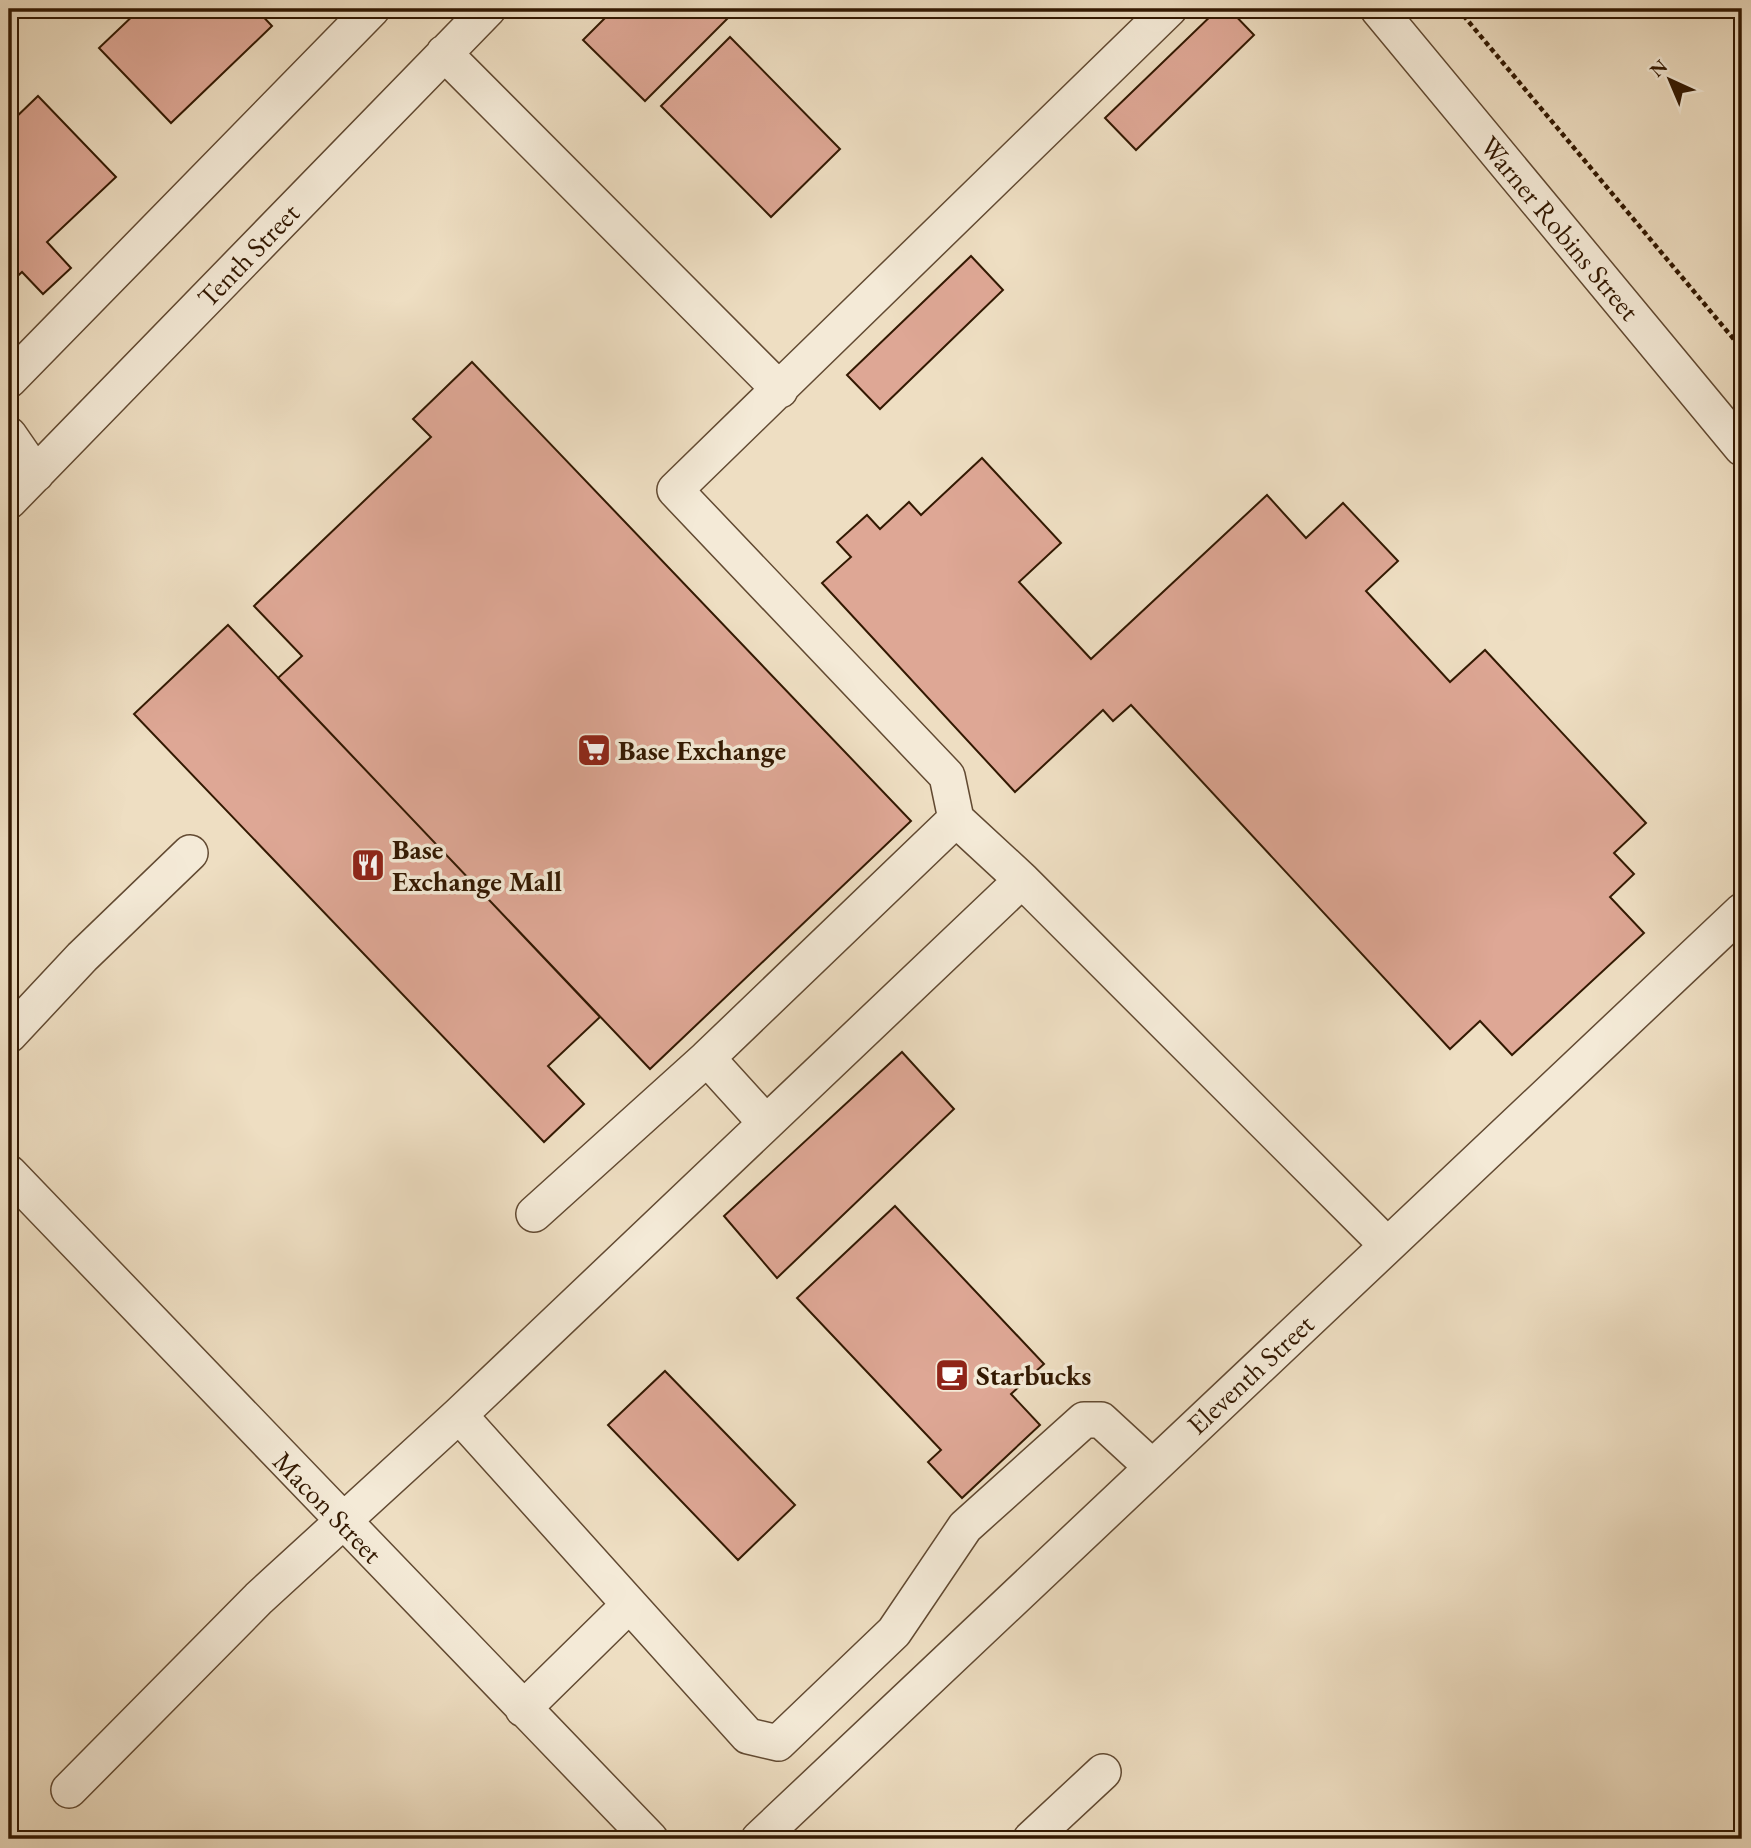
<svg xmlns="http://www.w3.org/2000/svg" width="1751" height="1848" viewBox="0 0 1751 1848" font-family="'EB Garamond',serif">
<rect width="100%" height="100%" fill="#eedec2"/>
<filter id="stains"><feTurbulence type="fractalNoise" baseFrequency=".00286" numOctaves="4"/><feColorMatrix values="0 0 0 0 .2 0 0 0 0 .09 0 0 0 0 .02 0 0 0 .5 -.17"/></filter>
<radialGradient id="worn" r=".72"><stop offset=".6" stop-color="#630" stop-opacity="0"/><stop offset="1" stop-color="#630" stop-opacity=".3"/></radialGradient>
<path fill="#dea795" stroke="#331902" stroke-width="2" d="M 140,9 L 256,9 L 272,26 L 171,123 L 99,48 Z
M 614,9 L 737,9 L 645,101 L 583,40 Z
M 1218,9 L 1229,9 L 1254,35 L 1136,150 L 1105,118 Z
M 730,37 L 840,149 L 771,217 L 661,106 Z
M 38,96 L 116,177 L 47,242 L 71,268 L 43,294 L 22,272 L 9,284 L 9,124 Z
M 971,256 L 1003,290 L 880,409 L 847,375 Z
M 472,362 L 911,821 L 650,1069 L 278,678 L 302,656 L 254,606 L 431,437 L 413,419 Z
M 982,458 L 1061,543 L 1019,582 L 1091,659 L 1267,495 L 1306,538 L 1343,503 L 1398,561 L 1366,591 L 1450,682 L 1485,650 L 1646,823 L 1614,853 L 1634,874 L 1610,897 L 1644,933 L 1512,1055 L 1480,1021 L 1450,1049 L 1131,705 L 1113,721 L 1103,710 L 1015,792 L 822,583 L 851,557 L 837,542 L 867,515 L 880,529 L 909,502 L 921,515 Z
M 228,625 L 600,1017 L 548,1066 L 584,1104 L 544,1142 L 134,714 Z
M 902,1052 L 954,1109 L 777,1278 L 724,1216 Z
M 895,1206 L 1044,1364 L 1011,1394 L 1040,1425 L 962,1498 L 928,1462 L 941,1450 L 797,1298 Z
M 665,1371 L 795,1505 L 738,1560 L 608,1425 Z"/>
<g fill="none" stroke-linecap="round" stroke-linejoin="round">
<g stroke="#624a32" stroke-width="38">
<path id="minor" d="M 1378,9 L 1742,448
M 444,53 L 780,390
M 9,380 L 372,9
M 9,435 L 36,474
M 9,501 L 488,9
M 956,819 L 1022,880 L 1387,1245
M 9,1035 L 82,957 L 190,853
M 766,1123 L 707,1058 L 956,819 L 947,776 L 675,490 L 1169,9
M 9,1173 L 650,1839
M 534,1214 L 707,1058
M 459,1415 L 748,1736 L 778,1743 L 894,1632 L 965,1527 L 1084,1420 L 1101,1420 L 1152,1467
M 523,1709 L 629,1605
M 69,1790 L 259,1598 L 459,1415 L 1022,880
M 759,1839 L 1742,911
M 1031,1839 L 1103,1772"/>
</g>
<path stroke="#331902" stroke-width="4.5" stroke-dasharray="5 3.5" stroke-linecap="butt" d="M 1458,9 L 1742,349"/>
<use href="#minor" stroke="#f4ead7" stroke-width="35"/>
</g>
<defs>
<g id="supermarket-square" transform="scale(1.75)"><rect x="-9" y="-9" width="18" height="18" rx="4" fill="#8f2418" stroke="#f4ead7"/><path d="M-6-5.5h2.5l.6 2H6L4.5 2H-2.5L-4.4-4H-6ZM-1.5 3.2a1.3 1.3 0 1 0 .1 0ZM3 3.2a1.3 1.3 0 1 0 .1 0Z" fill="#fff"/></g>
<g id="restaurant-square" transform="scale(1.75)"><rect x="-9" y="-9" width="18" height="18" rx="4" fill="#8f2418" stroke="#f4ead7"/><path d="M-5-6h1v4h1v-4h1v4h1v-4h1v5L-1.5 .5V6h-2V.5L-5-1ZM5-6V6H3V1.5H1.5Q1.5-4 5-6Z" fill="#fff"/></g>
<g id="cafe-square" transform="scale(1.75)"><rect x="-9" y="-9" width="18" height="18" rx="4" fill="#8f2418" stroke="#f4ead7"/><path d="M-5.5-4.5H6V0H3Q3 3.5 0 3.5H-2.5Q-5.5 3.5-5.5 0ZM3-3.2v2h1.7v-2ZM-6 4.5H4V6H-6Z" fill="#fff"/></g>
</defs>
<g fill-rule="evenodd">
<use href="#supermarket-square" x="594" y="750"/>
<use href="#restaurant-square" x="368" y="865"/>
<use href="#cafe-square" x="952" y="1375"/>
</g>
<g text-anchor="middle" stroke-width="7" stroke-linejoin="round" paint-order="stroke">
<g font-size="28" fill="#331902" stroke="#f4ead7">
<text transform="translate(1560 228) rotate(50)" y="10">Warner Robins Street</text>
<text transform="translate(248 255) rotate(-46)" y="10">Tenth Street</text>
<text transform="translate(1250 1374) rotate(-43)" y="10">Eleventh Street</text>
<text transform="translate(328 1507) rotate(46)" y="10">Macon Street</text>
</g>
<g font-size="28" font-weight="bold" fill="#331902" stroke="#f4ead7" text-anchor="start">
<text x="618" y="760">Base Exchange</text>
<text x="392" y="859">Base<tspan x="392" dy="32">Exchange Mall</tspan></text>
<text x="976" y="1385">Starbucks</text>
</g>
</g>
<rect width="1751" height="1848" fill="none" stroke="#eedec2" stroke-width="35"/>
<rect x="10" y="10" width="1730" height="1827" fill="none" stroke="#331902" stroke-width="3.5"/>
<rect x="18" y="18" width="1716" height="1813" fill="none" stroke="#331902" stroke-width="2"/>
<g transform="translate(1670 80) rotate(316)" stroke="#f4ead7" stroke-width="5" paint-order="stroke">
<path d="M0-5L12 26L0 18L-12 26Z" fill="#331902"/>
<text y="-10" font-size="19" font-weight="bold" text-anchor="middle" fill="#331902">N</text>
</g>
<rect width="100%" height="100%" filter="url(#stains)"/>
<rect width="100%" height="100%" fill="url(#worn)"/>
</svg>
